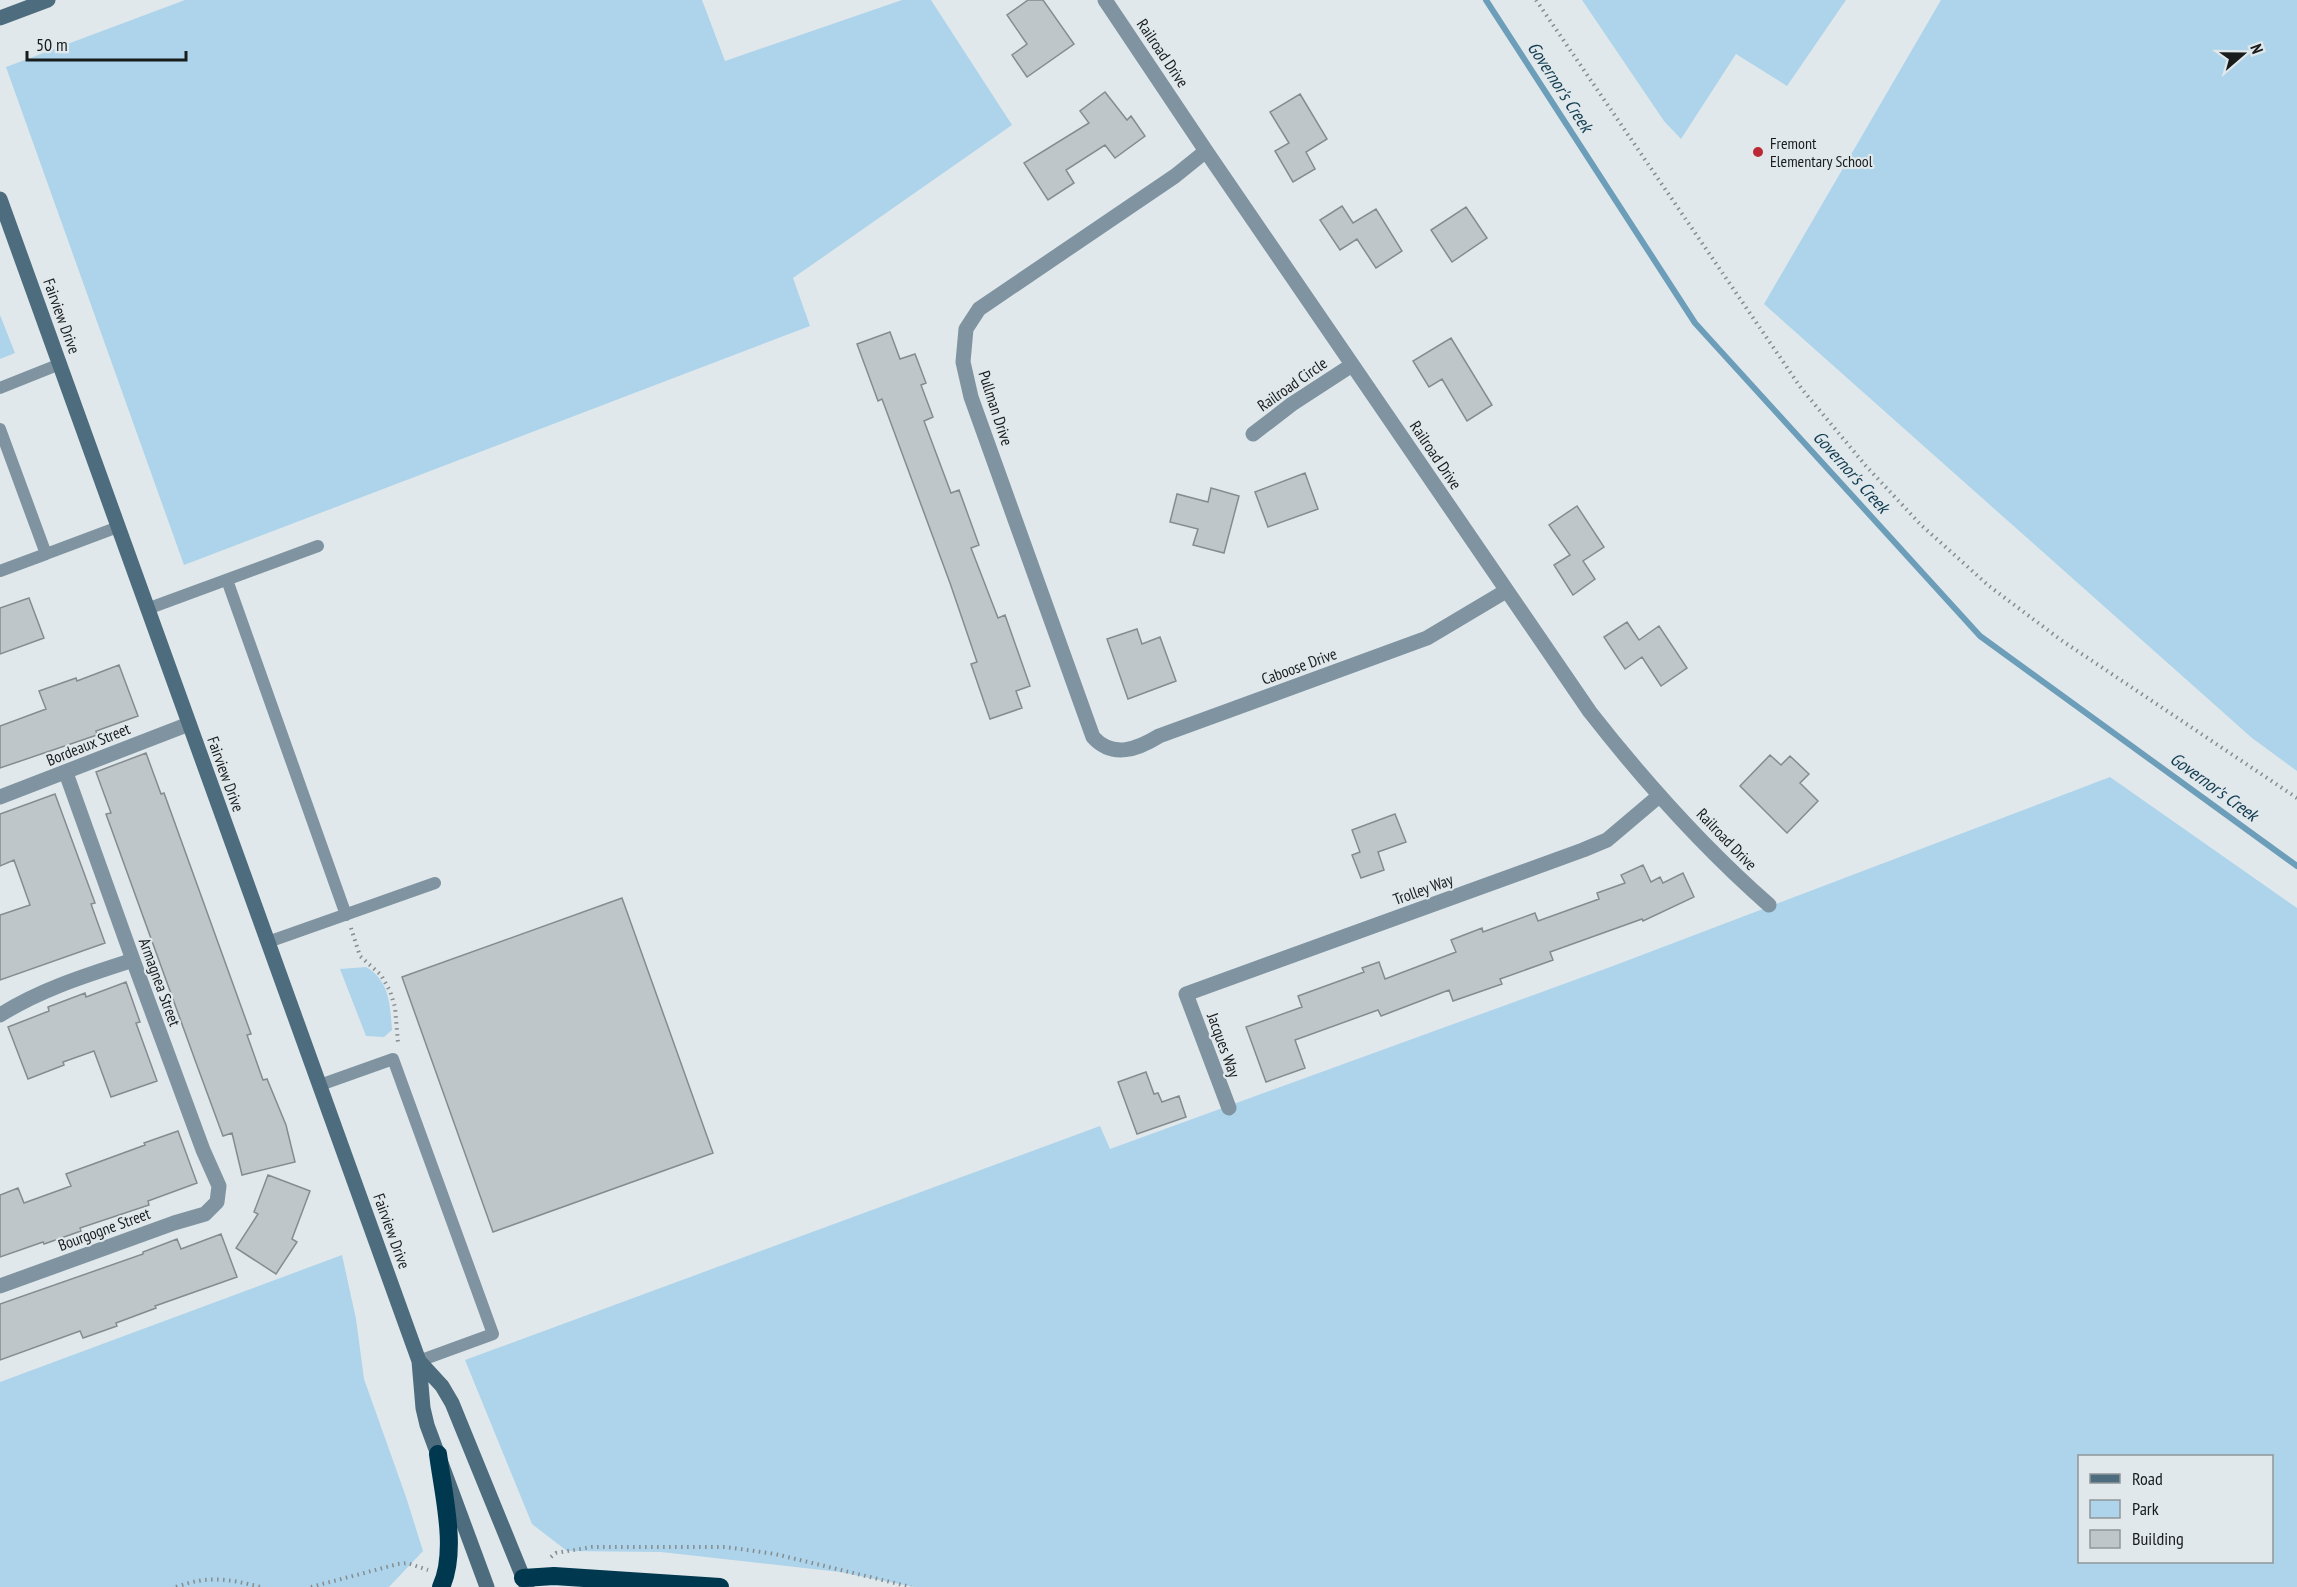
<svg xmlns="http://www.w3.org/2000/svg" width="2297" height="1587" viewBox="0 0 2297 1587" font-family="'PT Sans Narrow',sans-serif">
<rect width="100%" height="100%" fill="#e0e8ec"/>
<path fill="#add4ea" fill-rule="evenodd" d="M 185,0 L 702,0 L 725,61 L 902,0 L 931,0 L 1012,125 L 793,278 L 810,326 L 184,565 L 6,67 Z
M 1582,0 L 1846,0 L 1787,86 L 1736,54 L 1681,139 L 1664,121 Z
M 1941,0 L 2297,0 L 2297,771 L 2252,738 L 1764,304 Z
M 0,315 L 15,353 L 0,359 Z
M 2110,777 L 2297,908 L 2297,1587 L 914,1587 L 840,1572 L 661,1552 L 567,1551 L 532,1524 L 465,1360 L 1100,1126 L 1110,1149 L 1613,966 ZM 2080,1456 L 2272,1456 L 2272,1562 L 2080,1562 Z
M 366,967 C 390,981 390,1005 392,1030 L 384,1037 L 366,1036 L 340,969 Z
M 342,1255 L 356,1319 L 364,1379 L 406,1497 L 423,1551 L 389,1587 L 0,1587 L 0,1382 Z"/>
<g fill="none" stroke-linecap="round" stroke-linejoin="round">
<path stroke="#6d9eb9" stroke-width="6" d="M 1486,0 L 1695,323 L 1980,636 L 2297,866"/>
</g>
<path fill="#bec6ca" stroke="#858c90" stroke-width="1.5" d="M 1028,0 L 1043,0 L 1074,44 L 1027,77 L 1012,55 L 1027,44 L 1007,15 Z
M 1105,92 L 1127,120 L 1131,116 L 1145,136 L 1115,158 L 1105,145 L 1066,170 L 1074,183 L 1048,200 L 1024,163 L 1089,123 L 1080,111 Z
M 1300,94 L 1327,139 L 1306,152 L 1315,169 L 1293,182 L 1275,151 L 1289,143 L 1270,112 Z
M 1342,206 L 1353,223 L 1376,209 L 1402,251 L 1376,268 L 1357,239 L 1340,250 L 1320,220 Z
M 1466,207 L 1487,238 L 1452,262 L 1431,230 Z
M 890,332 L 900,359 L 915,354 L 926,383 L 921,385 L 933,417 L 924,421 L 951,493 L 959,490 L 979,545 L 971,548 L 998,618 L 1005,615 L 1030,686 L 1016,691 L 1022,708 L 990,719 L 971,664 L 977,662 L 950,583 L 882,399 L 878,401 L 857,344 Z
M 1451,338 L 1492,405 L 1467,421 L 1442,379 L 1429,387 L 1413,361 Z
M 1305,473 L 1318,509 L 1268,527 L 1255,492 Z
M 1211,488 L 1239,496 L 1224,553 L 1193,545 L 1198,529 L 1170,522 L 1177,494 L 1208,502 Z
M 1577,506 L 1604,547 L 1583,561 L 1595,579 L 1573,595 L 1554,565 L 1570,555 L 1549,525 Z
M 29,598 L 44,638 L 0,654 L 0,608 Z
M 1627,622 L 1639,640 L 1659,626 L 1687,668 L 1661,686 L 1642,657 L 1625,669 L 1604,637 Z
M 1137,629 L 1142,644 L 1160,637 L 1176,681 L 1128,699 L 1107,639 Z
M 119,665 L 138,716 L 96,731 L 97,735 L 0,768 L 0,726 L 46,709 L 39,691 L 76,678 L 77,681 Z
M 146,753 L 161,794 L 164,793 L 251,1034 L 247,1035 L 263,1080 L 267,1079 L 286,1125 L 295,1162 L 242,1175 L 232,1133 L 223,1136 L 195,1060 L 106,814 L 111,813 L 96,772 Z
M 1770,755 L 1781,765 L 1790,756 L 1809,774 L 1800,783 L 1818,801 L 1787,833 L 1740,786 Z
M 55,794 L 95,903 L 91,904 L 105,943 L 0,980 L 0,915 L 30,905 L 14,860 L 0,866 L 0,814 Z
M 1395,814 L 1406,842 L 1378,852 L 1384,870 L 1361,878 L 1352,855 L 1360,852 L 1352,830 Z
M 1643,865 L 1651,882 L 1660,877 L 1663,883 L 1683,873 L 1694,897 L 1643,921 L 1642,919 L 1550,952 L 1553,960 L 1500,979 L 1502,984 L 1453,1001 L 1449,990 L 1381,1016 L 1378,1010 L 1295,1040 L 1305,1068 L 1266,1082 L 1246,1027 L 1302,1007 L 1298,996 L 1364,972 L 1362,968 L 1379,962 L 1385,979 L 1456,952 L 1451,940 L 1482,928 L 1483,932 L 1535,913 L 1538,921 L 1599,899 L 1597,893 L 1625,883 L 1621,875 Z
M 622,898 L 713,1153 L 493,1232 L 402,977 Z
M 126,982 L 140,1022 L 136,1023 L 157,1081 L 111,1097 L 94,1051 L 63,1062 L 64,1065 L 28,1079 L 8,1027 L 49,1011 L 48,1007 L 85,993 L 86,997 Z
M 1146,1072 L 1154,1094 L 1158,1093 L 1162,1102 L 1179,1096 L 1186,1117 L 1137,1134 L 1118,1082 Z
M 178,1131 L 197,1183 L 148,1201 L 149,1205 L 80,1228 L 81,1231 L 44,1244 L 43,1242 L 0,1257 L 0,1195 L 18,1188 L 24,1203 L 71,1186 L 66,1174 L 145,1145 L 144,1143 Z
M 268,1175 L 310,1191 L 292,1239 L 297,1242 L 276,1274 L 236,1248 L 258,1214 L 254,1212 Z
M 221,1234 L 237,1277 L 155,1306 L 156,1308 L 116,1323 L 117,1326 L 83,1338 L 80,1331 L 0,1360 L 0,1304 L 143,1254 L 143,1252 L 177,1239 L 181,1249 Z"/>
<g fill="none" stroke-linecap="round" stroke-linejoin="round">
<path stroke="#868c8e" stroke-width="4" stroke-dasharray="1.5 4.5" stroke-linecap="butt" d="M 1536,0 L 1801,388 L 1866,466 L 1921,525 L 1989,586 L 2061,640 L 2297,798
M 351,928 L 360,956 L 381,975 L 390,991 L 395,1007 L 398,1043
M 551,1557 L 556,1553 L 592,1547 L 726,1547 L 775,1554 L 911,1587
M 176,1587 C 209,1575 228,1579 261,1587
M 311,1587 L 398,1564 L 407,1563 L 428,1570"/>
<path stroke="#7f94a0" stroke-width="12" d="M 0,388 L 60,364
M 0,429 L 46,554 L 118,527
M 0,571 L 46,554
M 227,580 L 346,915
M 147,609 L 318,546
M 268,942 L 435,883
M 320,1085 L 393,1059 L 493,1334 L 419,1361"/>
<path stroke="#7f94a0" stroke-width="15" d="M 1105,0 L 1206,151 L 1590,712 C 1644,781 1703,847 1769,905
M 1206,151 L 1175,176 L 979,309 L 966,329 L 963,362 L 971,397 L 1093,737 C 1113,759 1138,749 1159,736 L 1427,638 L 1506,591
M 1253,434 L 1292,404 L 1352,365
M 0,797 L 189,724
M 0,1015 C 41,989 87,975 133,960
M 1229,1108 L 1186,994 L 1583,850 L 1607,840 L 1659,796
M 0,1286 L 174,1223 L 205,1214 L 217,1202 L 219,1186 L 203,1150 L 133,960 L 66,773"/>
<path stroke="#4d6c7d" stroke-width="15" d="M 0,18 L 48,0
M 0,199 L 419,1361 L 423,1408 L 427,1425 L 487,1587
M 419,1361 L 442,1386 L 452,1403 L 527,1587"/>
<path stroke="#00384f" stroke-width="18" d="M 438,1454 C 443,1493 458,1551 441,1587
M 523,1578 L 554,1576 L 720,1587"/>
</g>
<circle fill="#bb2a34" stroke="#e0e8ec" stroke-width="2" cx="1758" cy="152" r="6"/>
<g text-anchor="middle" stroke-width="4.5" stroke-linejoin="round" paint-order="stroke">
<g font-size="16" fill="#191c1d" stroke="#e0e8ec">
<text transform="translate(1163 53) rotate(56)" y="6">Railroad Drive</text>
<text transform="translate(62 316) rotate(70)" y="6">Fairview Drive</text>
<text transform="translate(1292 384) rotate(-35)" y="6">Railroad Circle</text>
<text transform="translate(996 408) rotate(72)" y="6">Pullman Drive</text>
<text transform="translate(1436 455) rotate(56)" y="6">Railroad Drive</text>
<text transform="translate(1299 666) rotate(-20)" y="6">Caboose Drive</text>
<text transform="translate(88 744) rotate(-22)" y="6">Bordeaux Street</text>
<text transform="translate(226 774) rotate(70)" y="6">Fairview Drive</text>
<text transform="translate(1727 839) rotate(46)" y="6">Railroad Drive</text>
<text transform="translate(1423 889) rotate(-20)" y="6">Trolley Way</text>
<text transform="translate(160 982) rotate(70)" y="6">Armagnea Street</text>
<text transform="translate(1224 1045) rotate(70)" y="6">Jacques Way</text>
<text transform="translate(104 1229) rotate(-20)" y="6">Bourgogne Street</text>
<text transform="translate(392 1231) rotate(70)" y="6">Fairview Drive</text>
</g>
<g font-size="16" fill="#191c1d" stroke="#e0e8ec" text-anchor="start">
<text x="1770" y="149">Fremont<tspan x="1770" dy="18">Elementary School</tspan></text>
</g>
<g font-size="18" font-style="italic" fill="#123d51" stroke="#e0e8ec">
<text transform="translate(1560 87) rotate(57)" y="6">Governor's Creek</text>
<text transform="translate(1851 472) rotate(48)" y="6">Governor's Creek</text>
<text transform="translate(2214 787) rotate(36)" y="6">Governor's Creek</text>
</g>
</g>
<rect x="2078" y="1455" width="195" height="108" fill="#e0e8ec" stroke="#909699" stroke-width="1.5"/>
<rect x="2090" y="1474" width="30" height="9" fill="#4d6c7d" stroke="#909699" stroke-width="1.5"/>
<text x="2132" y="1485" font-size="18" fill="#191c1d">Road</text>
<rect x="2090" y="1500" width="30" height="18" fill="#add4ea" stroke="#909699" stroke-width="1.5"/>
<text x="2132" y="1515" font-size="18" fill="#191c1d">Park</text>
<rect x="2090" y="1530" width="30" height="18" fill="#bec6ca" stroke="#909699" stroke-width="1.5"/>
<text x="2132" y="1545" font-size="18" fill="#191c1d">Building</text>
<g transform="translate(2243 54) rotate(70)" stroke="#e0e8ec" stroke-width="4.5" paint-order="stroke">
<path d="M0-4.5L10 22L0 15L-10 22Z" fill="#191c1d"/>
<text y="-9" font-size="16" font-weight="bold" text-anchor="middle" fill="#191c1d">N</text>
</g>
<path d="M27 51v9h159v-9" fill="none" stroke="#191c1d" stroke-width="3"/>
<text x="36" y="51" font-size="18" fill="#191c1d" stroke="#e0e8ec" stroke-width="4.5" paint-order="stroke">50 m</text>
</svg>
